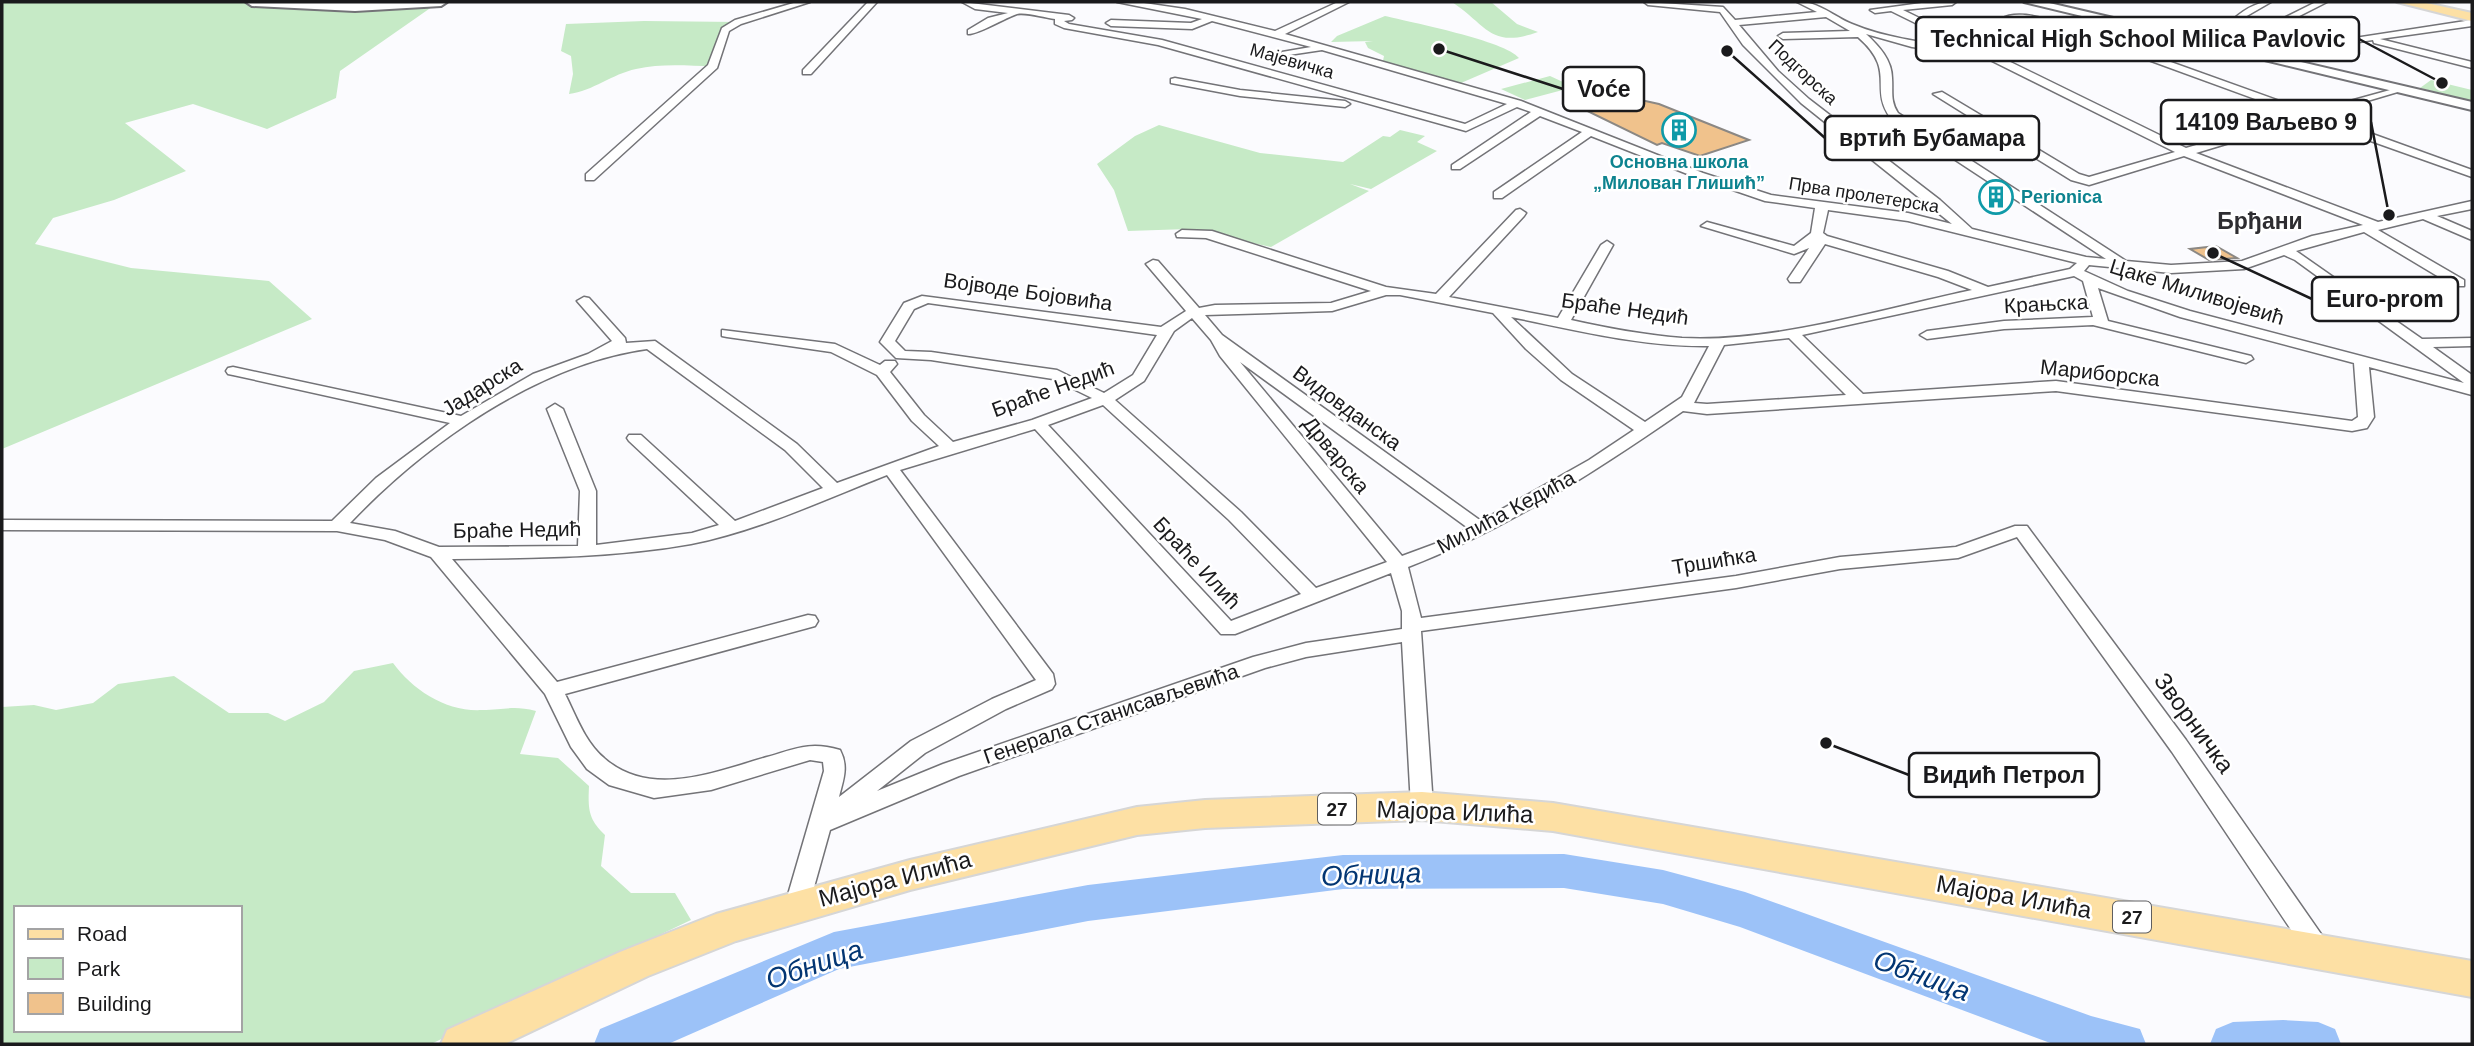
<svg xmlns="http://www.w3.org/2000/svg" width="2474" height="1046" viewBox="0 0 2474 1046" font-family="Helvetica,sans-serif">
<rect width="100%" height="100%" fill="#fbfbfe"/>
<path fill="#c6eac6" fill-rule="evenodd" d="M 2,2 L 237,2 L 319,7 L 329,2 L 439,2 L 340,71 L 336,98 L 267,129 L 193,104 L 125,123 L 186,171 L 114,200 L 53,218 L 35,244 L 131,268 L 269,281 L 312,319 L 2,449 Z
M 1452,2 L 1491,2 L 1517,24 L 1538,32 C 1490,49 1488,26 1452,2 Z
M 1385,16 C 1410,22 1506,41 1519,58 L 1461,83 L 1383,61 L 1384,56 L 1368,48 L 1365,42 L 1373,41 L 1331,42 L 1337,36 Z
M 644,21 L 738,22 L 725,30 L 713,66 C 688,66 661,63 636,69 C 612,74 593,91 569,94 L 573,74 L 571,56 L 561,51 L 566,24 Z
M 1550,76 L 1574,87 L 1525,100 L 1501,89 Z
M 2431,80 L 2472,90 L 2472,101 L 2420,88 Z
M 1159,125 L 1260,153 L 1343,162 L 1383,136 L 1390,137 L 1400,130 L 1425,136 L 1417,142 L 1437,151 L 1371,189 L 1350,184 L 1369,191 L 1271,247 L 1188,229 L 1128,231 L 1114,190 L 1097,164 L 1135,136 Z
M 393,663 C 413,690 446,712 482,710 C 504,710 513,705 536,711 L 520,754 L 558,758 L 589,786 C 588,809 588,819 605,835 L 601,866 L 631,893 L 675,893 L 691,920 L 431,1044 L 2,1044 L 2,707 L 34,705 L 56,710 L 93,703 L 118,684 L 174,676 L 229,713 L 268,713 L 285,721 L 324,702 L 354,671 ZM 16,908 L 240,908 L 240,1030 L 16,1030 Z"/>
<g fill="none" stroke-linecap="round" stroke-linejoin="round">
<path fill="#9cc2f8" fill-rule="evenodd" d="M 1564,854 L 1663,870 L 1745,892 L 2091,1016 L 2140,1029 L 2146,1044 L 2053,1044 L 1740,927 L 1663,904 L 1564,888 L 1343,889 L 1088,921 L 839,969 L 668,1044 L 594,1044 L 600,1029 L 834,932 L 1088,885 L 1343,855 Z
M 2283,1020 L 2318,1022 L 2335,1029 L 2341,1044 L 2210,1044 L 2216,1029 L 2233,1022 Z"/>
</g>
<path fill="#f0c28c" stroke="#8b8884" stroke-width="2" d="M 1602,97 L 1622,106 L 1641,100 L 1659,104 L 1749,140 L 1700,156 L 1662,143 L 1657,145 L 1575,105 Z
M 2216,246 L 2237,258 L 2209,260 L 2190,249 Z"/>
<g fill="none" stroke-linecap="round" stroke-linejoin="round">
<g stroke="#737377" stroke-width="3">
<path id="street" d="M 797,2 L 810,2 L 741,24 L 729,31 L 717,68 L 594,180 L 586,180 L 586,174 L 708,65 L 722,28 L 735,20 Z
M 868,2 L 877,2 L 811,74 L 803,74 L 803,70 Z
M 962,2 L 1069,15 L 1074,18 L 1072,20 L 1064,21 L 1069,24 L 1162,40 L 1465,124 L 1507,104 L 1322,50 L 1282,56 L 1282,52 L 1311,47 L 1212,21 L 1192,29 L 1111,26 L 1106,23 L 1111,20 L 1191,23 L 1202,19 L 1117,2 L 1137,2 L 1185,9 L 1275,31 L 1338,2 L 1349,2 L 1285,34 L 1521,101 L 1703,173 L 1771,195 L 1908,213 L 1952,224 L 1801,103 L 1743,45 L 1720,12 L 1648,5 L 1644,2 L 1723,7 L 1735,20 L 1817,12 L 1797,2 C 1818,1 1833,16 1852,24 C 1888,39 1928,43 1966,48 L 1891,11 L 1875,13 L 1870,10 L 1929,2 L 1956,2 L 1952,5 L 1903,10 L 1985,50 L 2099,46 L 2032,21 L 2003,21 L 2001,19 C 2026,4 2083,33 2108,43 L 2109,46 L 2192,43 C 2223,39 2238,2 2271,2 L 2245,17 L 2210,46 L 2140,51 L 2310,112 L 2401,87 L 2401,91 L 2320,115 L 2472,170 L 2472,177 L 2309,119 L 2196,153 L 2378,222 L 2472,201 L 2472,209 L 2437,216 L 2472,231 L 2472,240 L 2423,219 L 2378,230 L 2464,280 L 2464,286 L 2454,286 L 2364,232 L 2296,251 L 2422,339 L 2472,338 L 2472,346 L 2433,347 L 2472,375 L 2472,395 L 2369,367 L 2374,417 L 2367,428 L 2352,431 L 2056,391 L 1707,414 L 1683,411 C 1596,471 1507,529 1408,567 L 1421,618 L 1736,576 L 1840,557 L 1956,547 L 2015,526 L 2027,526 L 2186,740 L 2328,944 L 2331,951 L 2328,958 L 2319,962 L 2310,958 L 2172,752 L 2017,537 L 1958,558 L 1840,569 L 1736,588 L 1421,631 L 1433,806 L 1430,812 L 1422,815 L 1414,812 L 1411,806 L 1402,642 L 1306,657 L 1265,668 L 959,776 L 830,830 L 809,905 L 805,912 L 797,915 L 789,912 L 785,905 L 824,771 L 823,762 L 810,760 L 711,790 L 654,798 L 609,785 L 587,769 L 571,747 L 545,694 L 431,557 L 385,540 L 337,531 L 2,530 L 2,520 L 332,521 L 376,478 L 450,423 L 233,375 L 228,374 L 226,371 L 228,368 L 233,367 L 461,416 L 533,374 L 588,354 L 612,341 L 577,301 L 584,297 L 589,298 L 625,338 L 626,343 L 655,341 L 797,444 L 837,483 L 939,446 L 912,421 L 877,375 L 831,352 L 727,337 L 722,336 L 722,330 L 835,344 L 880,365 L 885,361 L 895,361 L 897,364 L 890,372 L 924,415 L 953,442 L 1032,420 L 1092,398 L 1053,379 L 931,360 L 896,358 L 880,342 L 904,303 L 922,296 L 1161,327 L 1186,311 L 1146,264 L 1153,260 L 1158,261 L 1199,308 L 1215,305 L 1331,303 L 1371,291 L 1206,238 L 1177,237 L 1176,234 L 1182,230 L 1212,231 L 1386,287 L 1436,294 L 1516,210 L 1520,209 L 1526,213 L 1524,216 L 1449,297 L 1558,318 L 1601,245 L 1607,241 L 1613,245 L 1571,320 C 1607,328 1644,335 1682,338 C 1773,343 1882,309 1972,290 L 1938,277 L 1825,244 L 1800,282 L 1790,282 L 1788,279 L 1809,248 L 1794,254 L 1701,226 L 1707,222 L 1794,246 L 1811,233 L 1815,208 L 1765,201 L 1695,177 L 1591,136 L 1502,198 L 1494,198 L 1494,192 L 1582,132 L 1540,116 L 1460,169 L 1452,169 L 1452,165 L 1531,112 L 1517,107 L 1466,131 L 1158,45 L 1064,28 L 1055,24 L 1055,19 C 1045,18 1027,12 1017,14 C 1007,17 977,35 968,34 L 968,30 L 988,18 L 1008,13 L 975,9 ZM 1826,17 L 1850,31 L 1783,33 L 1778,36 L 1783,39 L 1858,37 C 1897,71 1869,87 1890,117 L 2106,259 L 2086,257 L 1972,229 L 1940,200 L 1809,99 L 1778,71 L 1739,25 ZM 1866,34 L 1912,47 L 1982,56 L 2175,152 L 2089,177 L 2079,174 L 1942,92 L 1933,94 L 2071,180 L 2089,185 L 2184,156 L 2363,225 L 2312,236 L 2242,261 L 2171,265 L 2126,261 L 1898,113 C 1890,101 1893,91 1892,78 C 1892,60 1879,46 1866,34 ZM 2131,51 L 2132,54 L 2299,115 L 2186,148 L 1996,55 ZM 1828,210 L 1908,221 L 2077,263 L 2070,269 L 1988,287 L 1948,271 L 1827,236 L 1823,233 ZM 2284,255 L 2295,260 L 2464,383 L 2190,311 L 2128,291 L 2084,271 L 2089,265 L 2171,273 L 2244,269 ZM 2074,276 L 2083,281 L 2093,317 L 2004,321 L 1927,331 L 1920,335 L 1927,339 L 2004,329 L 2093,325 L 2246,363 L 2253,359 L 2251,356 L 2108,321 L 2098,288 L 2180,317 L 2354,363 L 2358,417 L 2352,421 L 2056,381 L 1863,394 L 1802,335 ZM 1386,295 L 1400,295 L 1493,313 L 1526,349 L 1561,380 L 1634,430 L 1589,460 L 1481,521 L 1222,335 L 1205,315 L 1332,311 ZM 928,303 L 1157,335 L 1133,375 L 1104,393 L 1057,370 L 931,352 L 905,351 L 895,341 L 914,309 ZM 1511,317 C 1576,330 1642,347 1709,346 L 1682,397 L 1645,422 L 1572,374 ZM 1192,318 L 1211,340 L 1220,356 L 1387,562 L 1316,588 L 1241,512 L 1115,400 L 1144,381 L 1174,331 ZM 1789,338 L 1846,395 L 1707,404 L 1694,403 L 1724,345 ZM 647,349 L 785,450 L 823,488 L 735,521 L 641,435 L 629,435 L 627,438 L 629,441 L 719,525 L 692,533 L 596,545 L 596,491 L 563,409 L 555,404 L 547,409 L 580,491 L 578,546 L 439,547 L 395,531 L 350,523 C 425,444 538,364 647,349 ZM 1240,362 L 1468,528 L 1448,539 L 1402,556 ZM 1103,405 L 1229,520 L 1301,594 L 1231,621 L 1048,425 ZM 1035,429 L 1221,634 L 1235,634 L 1391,573 L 1402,611 L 1402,629 L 1306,643 L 1253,657 L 943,764 L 877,791 L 925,753 L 1006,709 L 1052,689 L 1055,684 L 1053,674 L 900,470 ZM 887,475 L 1036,680 L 992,699 L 911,741 L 839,797 C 843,780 849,767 840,750 C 810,741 795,749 767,757 C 715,772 650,799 604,758 C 585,742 576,716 565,694 L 815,626 L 818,621 L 815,616 L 808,615 L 557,682 L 452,559 C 532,558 612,558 691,544 C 758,531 823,500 887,475 Z
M 2316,2 L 2327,2 L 2266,33 L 2258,31 Z
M 2472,20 L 2472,26 L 2380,39 L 2472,62 L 2472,68 L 2374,43 L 2373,40 L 2281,53 L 2276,50 Z
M 1175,78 L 1240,90 L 1345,101 L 1350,104 L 1345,107 L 1240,96 L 1171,83 L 1171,79 Z"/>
</g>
<g stroke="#737377" stroke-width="4">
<path id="secondary" d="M 246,2 L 447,2 L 441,6 L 355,11 L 252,6 Z
M 2024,2 L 2045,2 L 2472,102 L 2472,110 Z"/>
</g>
<g stroke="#d6d6d6" stroke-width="4">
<path id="primary" d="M 2397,2 L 2422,2 L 2472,13 L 2472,21 Z
M 1422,792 L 1553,803 L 2472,961 L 2472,997 L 1553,831 L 1422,820 L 1205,828 L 1137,835 L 910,890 L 736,941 L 648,976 L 505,1044 L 441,1044 L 447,1030 L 620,952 L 716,914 L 910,860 L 1137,807 L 1205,800 Z"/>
</g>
<use href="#street" fill="#fff" fill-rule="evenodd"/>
<use href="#secondary" fill="#fff" fill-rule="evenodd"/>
<use href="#primary" fill="#fde0a4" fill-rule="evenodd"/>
</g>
<defs>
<g id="building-ring" transform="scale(1.75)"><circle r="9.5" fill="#fff" stroke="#0f9aa8" stroke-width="1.5"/><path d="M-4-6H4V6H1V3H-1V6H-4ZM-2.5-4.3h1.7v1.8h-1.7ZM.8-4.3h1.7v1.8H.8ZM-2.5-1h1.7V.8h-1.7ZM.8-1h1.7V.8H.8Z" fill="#0f9aa8"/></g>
</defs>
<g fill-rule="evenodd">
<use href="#building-ring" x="1679" y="130"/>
<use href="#building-ring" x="1996" y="197"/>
</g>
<g text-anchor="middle" stroke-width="5" stroke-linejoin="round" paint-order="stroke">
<g font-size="18" fill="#1a1a1c" stroke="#fff">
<text transform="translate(1292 61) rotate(16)" y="6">Мајевичка</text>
<text transform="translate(1803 72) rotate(43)" y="6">Подгорска</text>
<text transform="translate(1864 195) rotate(9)" y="6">Прва пролетерска</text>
</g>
<g font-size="18" font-weight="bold" fill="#0d838f" stroke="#fff">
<text x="1679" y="168">Основна школа<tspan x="1679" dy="21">„Милован Глишић”</tspan></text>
<text x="2021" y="203" text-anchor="start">Perionica</text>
</g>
<g fill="#fff" stroke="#5f5f60" stroke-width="2">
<rect x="1318" y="793.5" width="38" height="31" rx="5"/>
<rect x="2113" y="901.5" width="38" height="31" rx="5"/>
</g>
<g font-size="19" font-weight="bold" fill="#1a1a1c">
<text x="1337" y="816">27</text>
<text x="2132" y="924">27</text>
</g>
<g font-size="21" fill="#1a1a1c" stroke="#fff">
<text transform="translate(1028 292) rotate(8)" y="7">Војводе Бојовића</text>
<text transform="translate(2197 292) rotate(17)" y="7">Цаке Миливојевић</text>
<text transform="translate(2046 304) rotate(-3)" y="7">Крањска</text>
<text transform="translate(1625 309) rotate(8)" y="7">Браће Недић</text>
<text transform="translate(2100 373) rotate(6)" y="7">Мариборска</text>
<text transform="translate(482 387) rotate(-32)" y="7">Јадарска</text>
<text transform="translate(1053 389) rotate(-20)" y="7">Браће Недић</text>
<text transform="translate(1347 408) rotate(36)" y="7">Видовданска</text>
<text transform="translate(1336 455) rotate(51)" y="7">Дрварска</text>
<text transform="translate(1506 512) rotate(-28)" y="7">Милића Кедића</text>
<text transform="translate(517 530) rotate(-1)" y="7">Браће Недић</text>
<text transform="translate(1714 561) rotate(-9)" y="7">Тршићка</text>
<text transform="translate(1197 563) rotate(47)" y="7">Браће Илић</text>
<text transform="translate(1111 714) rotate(-19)" y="7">Генерала Станисављевића</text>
</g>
<g font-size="23" font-weight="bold" fill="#2e2d31" stroke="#fff">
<text x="2260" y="229">Брђани</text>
</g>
<g font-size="24" fill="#1a1a1c" stroke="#fff">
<text transform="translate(2194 723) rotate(54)" y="8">Зворничка</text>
<text transform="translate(1455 812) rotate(2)" y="8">Мајора Илића</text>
<text transform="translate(895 879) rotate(-15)" y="8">Мајора Илића</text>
<text transform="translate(2014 897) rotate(10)" y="8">Мајора Илића</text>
</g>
<g font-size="28" font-style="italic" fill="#033673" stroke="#fff">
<text transform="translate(1371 874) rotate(-2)" y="10">Обница</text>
<text transform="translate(814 964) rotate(-19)" y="10">Обница</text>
<text transform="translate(1922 975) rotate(20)" y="10">Обница</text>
</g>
</g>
<path fill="none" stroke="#1a1a1c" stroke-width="2.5" d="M2442 83L2359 39M1439 49L1563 89M2389 215L2371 122M1727 51L1825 138M2213 253L2312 299M1826 743L1909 775"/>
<g fill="#1a1a1c" stroke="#fff" stroke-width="2.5">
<circle cx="2442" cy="83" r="7"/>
<circle cx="1439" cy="49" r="7"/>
<circle cx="2389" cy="215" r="7"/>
<circle cx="1727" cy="51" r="7"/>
<circle cx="2213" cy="253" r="7"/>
<circle cx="1826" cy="743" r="7"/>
</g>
<g fill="#fff" stroke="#1a1a1c" stroke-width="2.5">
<rect x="1916" y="17" width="443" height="44" rx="7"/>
<rect x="1563" y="67" width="81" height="44" rx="7"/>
<rect x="2161" y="100" width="210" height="44" rx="7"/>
<rect x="1825" y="116" width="214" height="44" rx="7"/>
<rect x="2312" y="277" width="146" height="44" rx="7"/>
<rect x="1909" y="753" width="190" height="44" rx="7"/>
</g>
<g font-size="23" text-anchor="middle" font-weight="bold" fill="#1a1a1c">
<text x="2138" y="47">Technical High School Milica Pavlovic</text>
<text x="1604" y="97">Voće</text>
<text x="2266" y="130">14109 Ваљево 9</text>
<text x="1932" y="146">вртић Бубамара</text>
<text x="2385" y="307">Euro-prom</text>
<text x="2004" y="783">Видић Петрол</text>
</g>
<rect width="2474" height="1046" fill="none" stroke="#1a1a1c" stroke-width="7"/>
<rect x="14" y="906" width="228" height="126" fill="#ffffff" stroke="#a3a3a4" stroke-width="2"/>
<rect x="28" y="929" width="35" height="10" fill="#fde0a4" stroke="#a3a3a4" stroke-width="2"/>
<text x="77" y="941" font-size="21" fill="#1a1a1c">Road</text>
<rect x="28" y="958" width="35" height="21" fill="#c6eac6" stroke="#a3a3a4" stroke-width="2"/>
<text x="77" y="976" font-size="21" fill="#1a1a1c">Park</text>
<rect x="28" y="993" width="35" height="21" fill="#f0c28c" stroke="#a3a3a4" stroke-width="2"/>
<text x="77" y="1011" font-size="21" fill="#1a1a1c">Building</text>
</svg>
